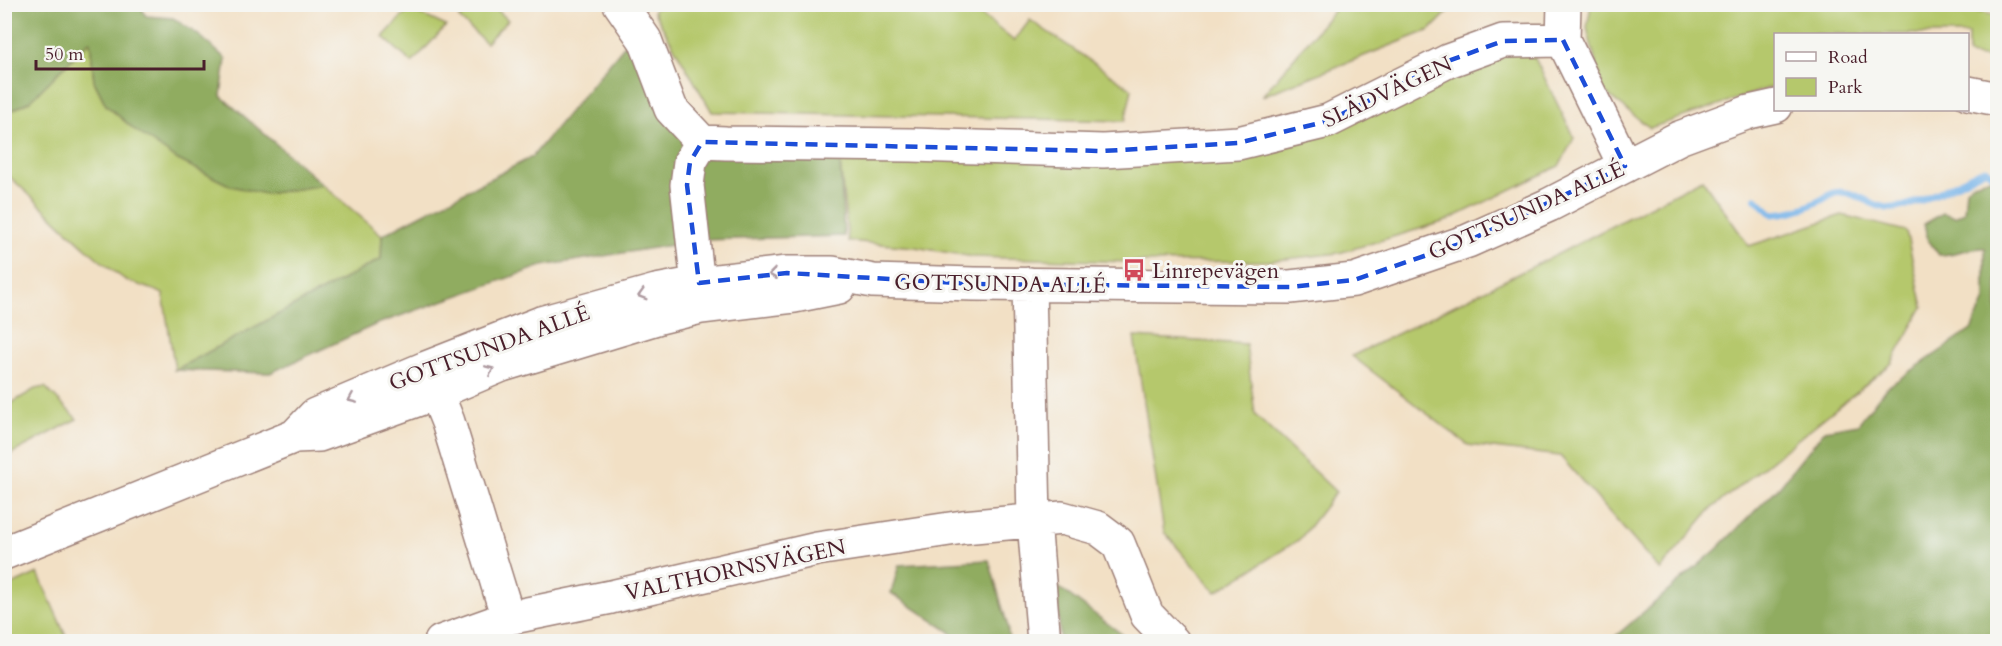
<svg xmlns="http://www.w3.org/2000/svg" width="2002" height="646" viewBox="0 0 2002 646" font-family="Cardo,serif">
<rect width="100%" height="100%" fill="#f6f6f2"/>
<filter id="ink" filterUnits="userSpaceOnUse"><feTurbulence type="fractalNoise" baseFrequency=".0167" numOctaves="2"/><feDisplacementMap in="SourceGraphic" scale="12" xChannelSelector="R" yChannelSelector="G"/><feConvolveMatrix kernelMatrix="1 2 1 2 8 2 1 2 1" color-interpolation-filters="sRGB"/></filter>
<filter id="wash" filterUnits="userSpaceOnUse"><feTurbulence type="fractalNoise" baseFrequency=".008" numOctaves="4" result="noise"/><feDisplacementMap in="SourceGraphic" scale="24" xChannelSelector="R" yChannelSelector="G"/><feGaussianBlur stdDeviation="1.35" result="paint"/><feColorMatrix in="noise" values="0 0 0 0 0 0 0 0 0 0 0 0 0 0 0 0 0 1.4 0 .05"/><feComposite in="paint" operator="in"/></filter>
<g filter="url(#wash)">
<rect width="100%" height="100%" fill="#f2e0c5"/>
<path fill="#b5c86c" stroke="#80744c" stroke-width="1.5" d="M 659,4 L 969,5 L 1014,41 L 1030,20 L 1132,89 L 1125,121 L 712,112 L 653,11 Z
M 1339,4 L 1455,5 L 1430,30 L 1262,96 Z
M 492,5 L 508,20 L 486,43 L 459,18 L 472,5 Z
M 1591,5 L 1949,5 L 1997,16 L 1997,59 L 1968,55 L 1968,34 L 1776,34 L 1775,86 L 1650,128 L 1603,91 L 1587,28 Z
M 409,9 L 446,26 L 412,63 L 383,37 Z
M 90,40 L 94,81 L 106,105 L 135,130 L 265,194 L 323,185 L 382,235 L 381,259 L 175,370 L 163,294 C 152,288 132,284 124,279 C 81,248 45,207 5,173 L 5,114 L 30,101 Z
M 1530,48 L 1574,138 L 1559,166 L 1446,221 L 1339,253 L 1268,261 L 1131,262 L 974,257 L 915,247 L 848,241 L 840,162 L 831,144 L 1238,143 Z
M 1702,179 L 1749,246 L 1842,215 L 1906,231 L 1923,307 L 1891,364 L 1710,510 L 1660,570 L 1560,456 L 1468,445 L 1352,356 L 1560,253 Z
M 1134,337 L 1246,344 L 1255,415 L 1336,492 L 1300,539 L 1216,592 L 1164,532 Z
M 45,387 L 77,419 L 5,457 L 5,407 L 35,389 Z
M 38,573 L 68,641 L 5,641 L 5,588 Z"/>
<path fill="#90ac60" stroke="#6d6646" stroke-width="1.5" d="M 5,4 L 140,5 L 146,16 L 173,18 L 200,36 L 226,59 L 221,96 L 323,185 L 265,194 L 231,186 L 178,160 L 135,130 L 106,105 L 94,81 L 90,41 L 30,101 L 5,114 Z
M 637,30 L 702,141 L 831,144 L 840,162 L 844,236 L 703,240 L 542,266 L 377,324 L 270,373 L 175,370 L 381,259 L 382,235 L 532,157 Z
M 1997,176 L 1997,641 L 1610,641 L 1716,550 L 1779,487 L 1825,430 L 1858,424 L 1886,388 L 1971,330 L 1985,300 L 1985,248 C 1969,247 1955,255 1939,255 L 1928,240 L 1924,224 L 1943,213 L 1955,217 L 1964,212 L 1966,189 L 1974,183 Z
M 989,560 L 1007,624 L 1009,641 L 958,641 L 949,631 L 891,593 L 899,565 Z
M 1057,586 L 1131,641 L 1060,641 Z"/>
<g fill="none" stroke-linecap="round" stroke-linejoin="round">
<path stroke="#77b4e9" stroke-width="7" d="M 1756,199 L 1773,214 C 1790,213 1802,210 1817,202 C 1823,200 1828,195 1834,193 C 1853,188 1869,206 1887,208 C 1911,211 1962,180 1986,169 L 1998,179"/>
</g>
</g>
<g filter="url(#ink)">
<g fill="none" stroke-linecap="round" stroke-linejoin="round">
<g stroke="#9e8078" stroke-width="36">
<path id="minor" d="M 620,4 L 645,40 L 671,109 L 702,142 L 726,143 L 912,145 L 1103,151 L 1238,143 L 1328,121 L 1448,61 L 1503,41 L 1563,40
M 1564,4 L 1563,40 L 1625,166
M 1968,93 L 1998,99
M 1029,284 L 1034,521 L 1044,642
M 700,304 L 687,185 L 690,162 L 702,142
M 428,372 L 448,422 L 508,618
M 295,436 L 315,415 L 426,368 L 541,323 L 656,291 L 699,283 L 787,273 L 832,273 L 873,281 L 974,284 L 1290,287 L 1354,280 L 1468,241 L 1549,205 L 1679,138 L 1749,112 L 1776,106
M 4,553 L 295,436 L 319,435 L 436,393 L 502,365 L 660,317 L 701,307 L 794,296 L 839,287
M 441,642 L 508,618 L 611,597 L 817,549 L 963,527 L 1062,518 L 1098,528 L 1118,543 L 1147,615 L 1173,642"/>
</g>
<use href="#minor" stroke="#fff" stroke-width="33"/>
</g>
<defs><path id="oneway-chevron" d="M-2-3.5L2.5 0L-2 3.5" fill="none" stroke-width="1.6" stroke-linecap="round" stroke-linejoin="round" transform="scale(1.5)"/></defs>
<g stroke="#ae9aa0">
<use href="#oneway-chevron" transform="translate(773 274) rotate(173)"/>
<use href="#oneway-chevron" transform="translate(642 295) rotate(164)"/>
<use href="#oneway-chevron" transform="translate(490 370) rotate(-23)"/>
<use href="#oneway-chevron" transform="translate(352 399) rotate(157)"/>
</g>
</g>
<path fill="none" stroke="#1d4ed8" stroke-width="4.5" stroke-dasharray="12 8" stroke-linejoin="round" d="M 1563,40 L 1625,166 L 1468,241 L 1354,280 L 1290,287 L 974,284 L 787,273 L 699,283 L 687,185 L 690,162 L 702,142 L 1103,151 L 1238,143 L 1328,121 L 1448,61 L 1503,41 Z"/>
<defs>
<g id="bus-bare" transform="scale(1.8)"><path d="M-5-6H5V4H4V6H2V4H-2V6H-4V4H-5ZM-3.5-4V0h7V-4ZM-3.5 1.2v1.5H-2V1.2ZM2 1.2v1.5H3.5V1.2Z" fill="#d1495b" stroke="#f6f6f2" stroke-width="2.5" paint-order="stroke"/></g>
</defs>
<g fill-rule="evenodd">
<use href="#bus-bare" x="1134" y="270"/>
</g>
<g text-anchor="middle" stroke-width="6" stroke-linejoin="round" paint-order="stroke">
<g font-size="22" fill="#4a1f2b" stroke="#f6f6f2">
<text transform="translate(1387 91) rotate(-25)" y="8">SLÄDVÄGEN</text>
<text transform="translate(1526 210) rotate(-24)" y="8">GOTTSUNDA ALLÉ</text>
<text transform="translate(1000 283) rotate(1)" y="8">GOTTSUNDA ALLÉ</text>
<text transform="translate(489 347) rotate(-20)" y="8">GOTTSUNDA ALLÉ</text>
<text transform="translate(735 569) rotate(-12)" y="8">VALTHORNSVÄGEN</text>
</g>
<g font-size="22" fill="#4a1f2b" stroke="#f6f6f2" text-anchor="start">
<text x="1152" y="278">Linrepevägen</text>
</g>
</g>
<rect width="2002" height="646" fill="none" stroke="#f6f6f2" stroke-width="24"/>
<rect x="1774" y="33" width="195" height="78" fill="#f6f6f2" stroke="#b1a0a2" stroke-width="1.5"/>
<rect x="1786" y="52" width="30" height="9" fill="#ffffff" stroke="#b1a0a2" stroke-width="1.5"/>
<text x="1828" y="63" font-size="18" fill="#4a1f2b">Road</text>
<rect x="1786" y="78" width="30" height="18" fill="#b5c86c" stroke="#b1a0a2" stroke-width="1.5"/>
<text x="1828" y="93" font-size="18" fill="#4a1f2b">Park</text>
<path d="M36 60v9h168v-9" fill="none" stroke="#4a1f2b" stroke-width="3"/>
<text x="45" y="60" font-size="18" fill="#4a1f2b" stroke="#f6f6f2" stroke-width="4.5" paint-order="stroke">50 m</text>
</svg>
